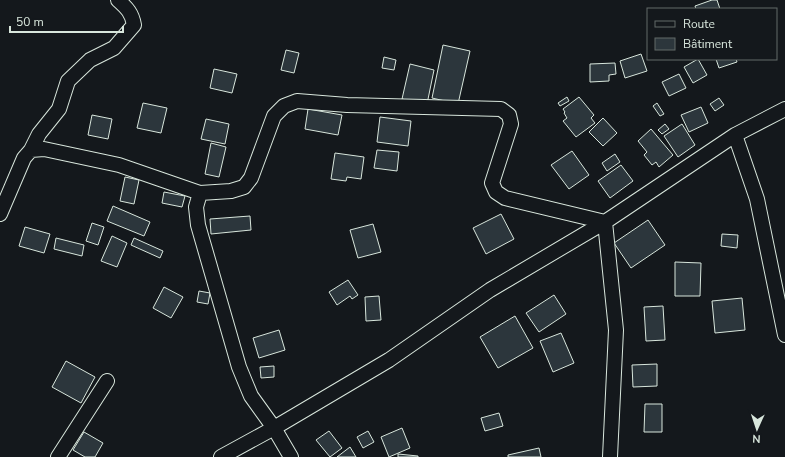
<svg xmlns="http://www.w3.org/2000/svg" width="785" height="457" viewBox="0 0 785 457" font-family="'Nunito Sans',sans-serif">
<rect width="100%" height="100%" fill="#14181c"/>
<path fill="#2c363c" stroke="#d8e6dc" d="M 712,0 L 717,0 L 720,9 L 696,9 L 695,6 Z
M 443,45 L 470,51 L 458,104 L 432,98 Z
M 286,50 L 299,53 L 294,73 L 281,70 Z
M 641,54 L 647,71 L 625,78 L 620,61 Z
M 384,57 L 396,60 L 394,70 L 382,68 Z
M 698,59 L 707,75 L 693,83 L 684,67 Z
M 716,59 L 736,59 L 737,62 L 719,68 Z
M 615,63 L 616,74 L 609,75 L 609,81 L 590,82 L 590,64 Z
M 410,64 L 434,70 L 427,104 L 402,99 Z
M 214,69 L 237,74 L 232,93 L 210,88 Z
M 679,74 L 686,88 L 669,96 L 662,82 Z
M 567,97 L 569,101 L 560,106 L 558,103 Z
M 579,97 L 594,115 L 591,118 L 595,123 L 576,137 L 563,121 L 567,118 L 564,113 L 565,112 L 563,109 Z
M 719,98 L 724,105 L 715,111 L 710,104 Z
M 143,103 L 167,108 L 161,133 L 137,128 Z
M 657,103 L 664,114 L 660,116 L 653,106 Z
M 701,107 L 708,123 L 689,132 L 681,115 Z
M 308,109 L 342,115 L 338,135 L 305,129 Z
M 92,115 L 112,119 L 108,139 L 88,135 Z
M 380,117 L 411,121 L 408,146 L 377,142 Z
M 603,118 L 617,133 L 603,146 L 589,132 Z
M 206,119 L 229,124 L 225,144 L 201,139 Z
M 665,124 L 669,129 L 662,134 L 658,130 Z
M 682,124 L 695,145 L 678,157 L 664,136 Z
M 651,129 L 673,155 L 659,167 L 656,162 L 652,165 L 644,155 L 647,152 L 638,141 Z
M 211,143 L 226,147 L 219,177 L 205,174 Z
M 377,150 L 399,152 L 397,171 L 374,168 Z
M 572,151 L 589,175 L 569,189 L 551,165 Z
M 335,153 L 364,157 L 361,179 L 347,177 L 346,181 L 331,179 Z
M 615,154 L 620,162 L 607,171 L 602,163 Z
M 621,165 L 633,181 L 610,198 L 598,181 Z
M 125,177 L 139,180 L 134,204 L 120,201 Z
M 164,192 L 185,196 L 182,207 L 162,203 Z
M 113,206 L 150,222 L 144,236 L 107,221 Z
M 501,214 L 514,239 L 486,254 L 473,228 Z
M 250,216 L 251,230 L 211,234 L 210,219 Z
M 648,220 L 665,245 L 631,268 L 614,243 Z
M 92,223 L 104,227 L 98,245 L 86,241 Z
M 373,224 L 381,252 L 358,258 L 350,230 Z
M 25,227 L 50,234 L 44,253 L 19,246 Z
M 722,234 L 738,235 L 737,248 L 721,246 Z
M 112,236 L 127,243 L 117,267 L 101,261 Z
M 56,238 L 84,245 L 82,256 L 54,249 Z
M 134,238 L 163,251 L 160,258 L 131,245 Z
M 675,262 L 701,263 L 700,296 L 675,296 Z
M 348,280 L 358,295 L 352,299 L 350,296 L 337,305 L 329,292 Z
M 164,287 L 183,297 L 171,318 L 153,308 Z
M 199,291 L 210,293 L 208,304 L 197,302 Z
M 554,295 L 566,314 L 539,332 L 526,313 Z
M 379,296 L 381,320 L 366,321 L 365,297 Z
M 742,298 L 745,330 L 715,333 L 712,301 Z
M 663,306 L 665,340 L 646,341 L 644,307 Z
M 515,316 L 533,348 L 498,368 L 480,337 Z
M 279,330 L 285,350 L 259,358 L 253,338 Z
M 561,333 L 574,363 L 553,372 L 540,341 Z
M 66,361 L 95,377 L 81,403 L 52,387 Z
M 657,364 L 657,386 L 633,387 L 632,365 Z
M 274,366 L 274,377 L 261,378 L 260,367 Z
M 645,404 L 662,404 L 662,432 L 644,432 Z
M 499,413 L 503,426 L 485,431 L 481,418 Z
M 402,428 L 410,448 L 389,457 L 381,437 Z
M 329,431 L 342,448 L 330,457 L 316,440 Z
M 368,431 L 374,442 L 363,448 L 357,437 Z
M 84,432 L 103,443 L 95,457 L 85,457 L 73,450 Z
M 350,447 L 356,457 L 337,457 Z
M 539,448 L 541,457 L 508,457 L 508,455 Z
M 398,454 L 418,456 L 418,457 L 398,457 Z"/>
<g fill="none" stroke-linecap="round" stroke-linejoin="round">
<g stroke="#d8e6dc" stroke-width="16">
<path id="minor" d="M 735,135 L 785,109
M 31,150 L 39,134 L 59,109 L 68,81 L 90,60 L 114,48 L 134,25 C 132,13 127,8 118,0
M 200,193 L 231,191 L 244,187 L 251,178 L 274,116 L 284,106 L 297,101 L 347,105 L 501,109 L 509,115 L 511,124 L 492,183 L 496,192 L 505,198 L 605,222 L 735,135 L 757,199 L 785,335
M 0,214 L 24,158 L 31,150 L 44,149 L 119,165 L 200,193 L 196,207 L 198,225 L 239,367 L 251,396 L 274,428 L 291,457
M 58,457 L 107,381
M 221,457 L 274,428 L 389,360 L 490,290 L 605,222 L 616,330 L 610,457"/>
</g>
<use href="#minor" stroke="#14181c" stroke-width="14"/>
</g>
<rect x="647" y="8" width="130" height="52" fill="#14181c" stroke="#626a69"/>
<rect x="655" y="21" width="20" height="6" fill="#14181c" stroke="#626a69"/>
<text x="683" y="28" font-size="12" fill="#d8e6dc">Route</text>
<rect x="655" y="38" width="20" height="12" fill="#2c363c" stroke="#626a69"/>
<text x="683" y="48" font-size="12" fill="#d8e6dc">Bâtiment</text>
<g transform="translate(757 429) rotate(183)" stroke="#14181c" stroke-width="3" paint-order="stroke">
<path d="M0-3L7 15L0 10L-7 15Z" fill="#d8e6dc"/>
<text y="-6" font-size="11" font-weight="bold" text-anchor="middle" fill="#d8e6dc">N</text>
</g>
<path d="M10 26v6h113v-6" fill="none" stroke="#d8e6dc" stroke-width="2"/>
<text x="16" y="26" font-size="12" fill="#d8e6dc" stroke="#14181c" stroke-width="3" paint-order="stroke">50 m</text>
</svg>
